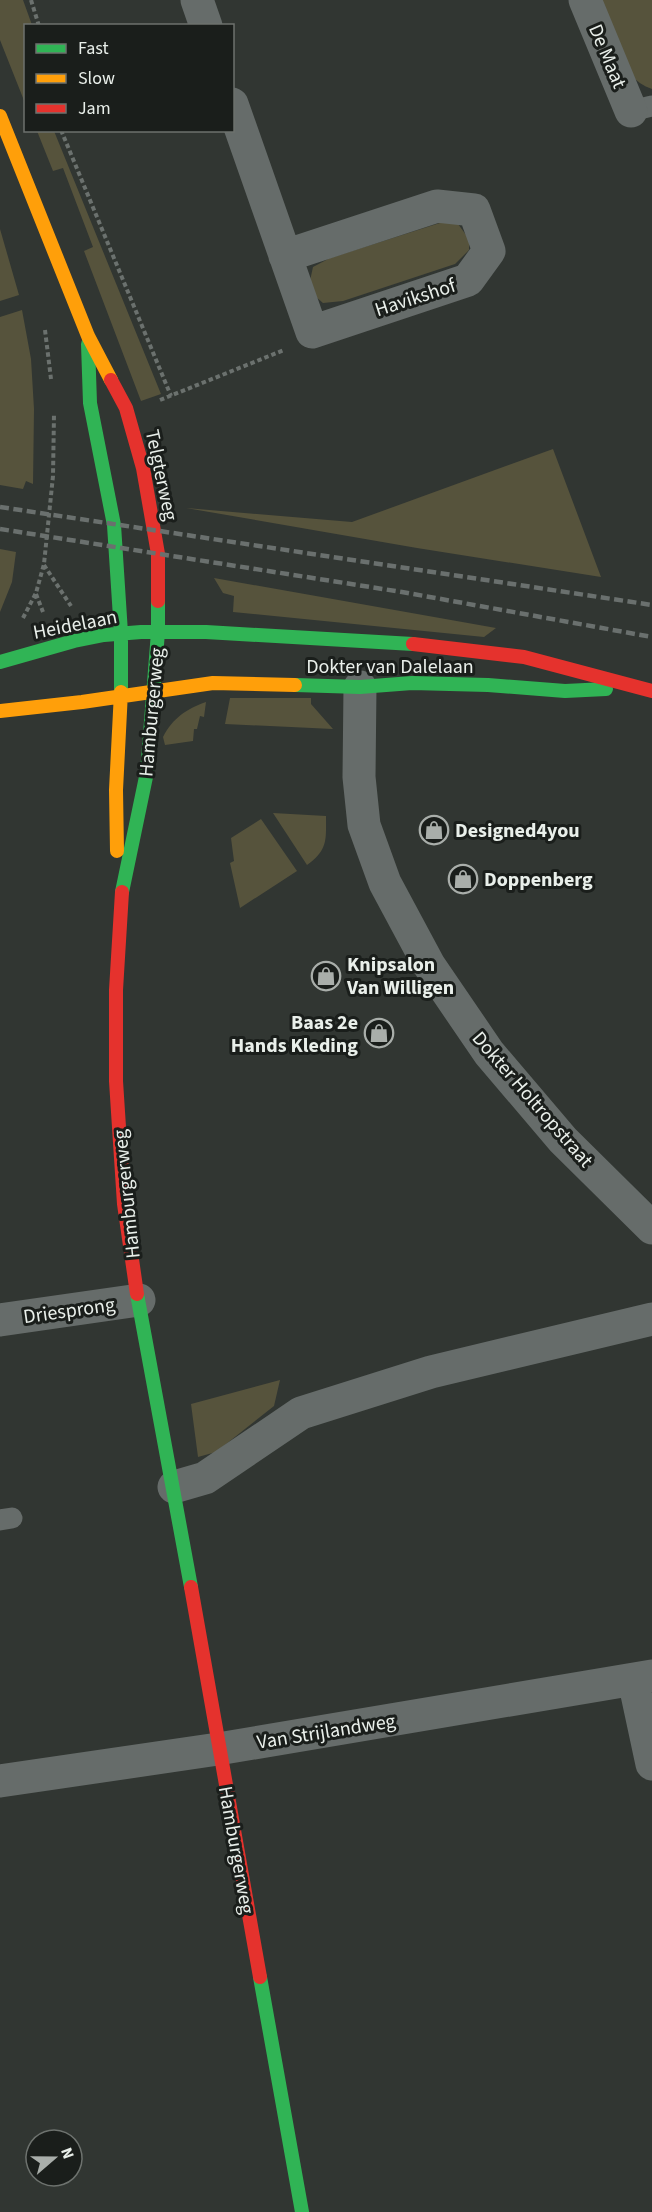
<svg xmlns="http://www.w3.org/2000/svg" width="652" height="2212" viewBox="0 0 652 2212" font-family="'Source Sans 3',sans-serif">
<rect width="100%" height="100%" fill="#313632"/>
<path fill="#56533c" d="M 0,0 L 23,0 L 32,25 L 26,26 L 25,103 L 0,40 Z
M 596,0 L 652,0 L 652,89 C 618,78 608,30 596,0 Z
M 37,131 L 54,131 L 161,394 L 141,401 L 84,251 L 93,247 L 63,168 L 53,171 Z
M 443,222 L 458,224 L 469,239 L 469,250 L 455,264 L 343,301 L 323,303 L 308,290 L 313,267 L 330,258 Z
M 0,229 L 19,295 L 0,301 Z
M 22,310 L 31,359 L 34,409 L 33,484 L 26,481 L 23,489 L 0,485 L 0,317 Z
M 553,449 L 601,577 L 417,548 L 186,508 L 352,522 Z
M 0,549 L 16,552 L 12,582 L 0,612 Z
M 214,578 L 496,628 L 484,637 L 233,612 L 234,596 L 223,593 Z
M 230,698 L 311,698 L 311,704 L 333,729 L 225,724 Z
M 206,702 L 204,717 L 200,716 L 197,729 L 194,729 L 193,741 L 165,745 L 163,737 C 173,718 186,709 206,702 Z
M 273,813 L 326,816 C 326,840 328,850 307,865 Z
M 261,819 L 297,871 L 240,908 L 230,863 L 234,861 L 231,838 Z
M 280,1380 L 274,1406 L 216,1452 L 198,1457 L 191,1404 Z"/>
<g fill="none" stroke-linecap="round" stroke-linejoin="round">
<path stroke="#6b716e" stroke-width="4" stroke-dasharray="4.5 3" stroke-linecap="butt" d="M 31,0 L 39,26
M 61,130 L 171,396
M 45,330 L 51,379
M 160,400 L 284,350
M 44,565 L 71,606
M 36,594 L 43,612
M 23,618 L 36,593 L 44,564 L 53,476 L 54,414"/>
<path stroke="#666c6a" stroke-width="21" d="M 631,111 L 652,106
M 0,1520 L 12,1518"/>
<path stroke="#666c6a" stroke-width="33" d="M 197,0 L 206,26
M 585,0 L 631,111
M 232,104 L 312,332 L 468,280 L 489,251 L 474,210 L 437,206 L 285,256
M 360,687 L 359,777 L 364,825 L 385,883 L 429,965 L 489,1053 L 563,1140 L 652,1228
M 0,1320 L 139,1300
M 174,1487 L 205,1478 L 301,1413 L 431,1372 L 652,1319
M 634,1680 L 652,1764
M 0,1781 L 218,1749 L 652,1676"/>
<path stroke="#30b455" stroke-width="14" d="M 88,344 L 90,403 L 114,525 L 121,633 L 121,692
M 0,662 L 74,641 L 104,635 L 141,632 L 206,632 L 413,644
M 295,685 L 360,687 L 412,683 L 488,685 L 565,691 L 606,689
M 122,892 L 147,772 L 158,632 L 158,601
M 137,1294 L 191,1587
M 260,1977 L 302,2212"/>
<path stroke="#ff9f0a" stroke-width="14" d="M 0,116 L 88,336 L 111,380
M 0,711 L 82,702 L 213,683 L 295,685
M 117,851 L 116,790 L 121,692"/>
<path stroke="#e5322d" stroke-width="14" d="M 111,380 L 126,408 L 143,468 L 158,554 L 158,601
M 413,644 L 524,657 L 652,691
M 122,892 L 116,990 L 116,1081 L 124,1204 L 137,1294
M 191,1587 L 260,1977"/>
<path stroke="#6a706e" stroke-width="4.5" stroke-dasharray="9 4.5" stroke-linecap="butt" d="M 0,507 L 652,605
M 0,529 L 402,592 L 652,637"/>
</g>
<defs>
<g id="shop-ring" transform="scale(1.5)"><circle r="9.5" fill="#1a1e1b" stroke="#a9aeaa" stroke-width="1.5"/><path d="M-5-2.5h2.3a2.7 3.5 0 0 1 5.4 0H5L5.5 6h-11ZM-1.5-2.5h3a1.5 2.3 0 0 0-3 0Z" fill="#a9aeaa"/></g>
</defs>
<g fill-rule="evenodd">
<use href="#shop-ring" x="434" y="830"/>
<use href="#shop-ring" x="463" y="879"/>
<use href="#shop-ring" x="326" y="976"/>
<use href="#shop-ring" x="379" y="1033"/>
</g>
<g text-anchor="middle" stroke-width="6" stroke-linejoin="round" paint-order="stroke">
<g font-size="20" fill="#e9efea" stroke="#1a1e1b">
<text transform="translate(608 56) rotate(67)" y="7">De Maat</text>
<text transform="translate(415 297) rotate(-18)" y="7">Havikshof</text>
<text transform="translate(162 475) rotate(78)" y="7">Telgterweg</text>
<text transform="translate(75 624) rotate(-11)" y="7">Heidelaan</text>
<text x="390" y="673">Dokter van Dalelaan</text>
<text transform="translate(151 712) rotate(-85)" y="7">Hamburgerweg</text>
<text transform="translate(533 1099) rotate(49)" y="7">Dokter Holtropstraat</text>
<text transform="translate(126 1194) rotate(-96)" y="7">Hamburgerweg</text>
<text transform="translate(69 1310) rotate(-8)" y="7">Driesprong</text>
<text transform="translate(326 1731) rotate(-9)" y="7">Van Strijlandweg</text>
<text transform="translate(237 1850) rotate(80)" y="7">Hamburgerweg</text>
</g>
<g font-size="20" font-weight="bold" fill="#e9efea" stroke="#1a1e1b" text-anchor="start">
<text x="455" y="837">Designed4you</text>
<text x="484" y="886">Doppenberg</text>
<text x="347" y="971">Knipsalon<tspan x="347" dy="23">Van Willigen</tspan></text>
<text x="358" y="1029" text-anchor="end">Baas 2e<tspan x="358" dy="23">Hands Kleding</tspan></text>
</g>
</g>
<rect x="24" y="24" width="210" height="108" fill="#1a1e1b" stroke="#6d726e" stroke-width="1.5"/>
<rect x="36" y="44" width="30" height="9" fill="#30b455" stroke="#6d726e" stroke-width="1.5"/>
<text x="78" y="54" font-size="18" fill="#e9efea">Fast</text>
<rect x="36" y="74" width="30" height="9" fill="#ff9f0a" stroke="#6d726e" stroke-width="1.5"/>
<text x="78" y="84" font-size="18" fill="#e9efea">Slow</text>
<rect x="36" y="104" width="30" height="9" fill="#e5322d" stroke="#6d726e" stroke-width="1.5"/>
<text x="78" y="114" font-size="18" fill="#e9efea">Jam</text>
<g transform="translate(54 2158) rotate(70)"><circle r="28" fill="#1a1e1b" stroke="#6d726e" stroke-width="1.5"/>
<path d="M0-4.5L10 22L0 15L-10 22Z" fill="#a9aeaa"/>
<text y="-9" font-size="16" font-weight="bold" text-anchor="middle" fill="#e9efea">N</text>
</g>
</svg>
